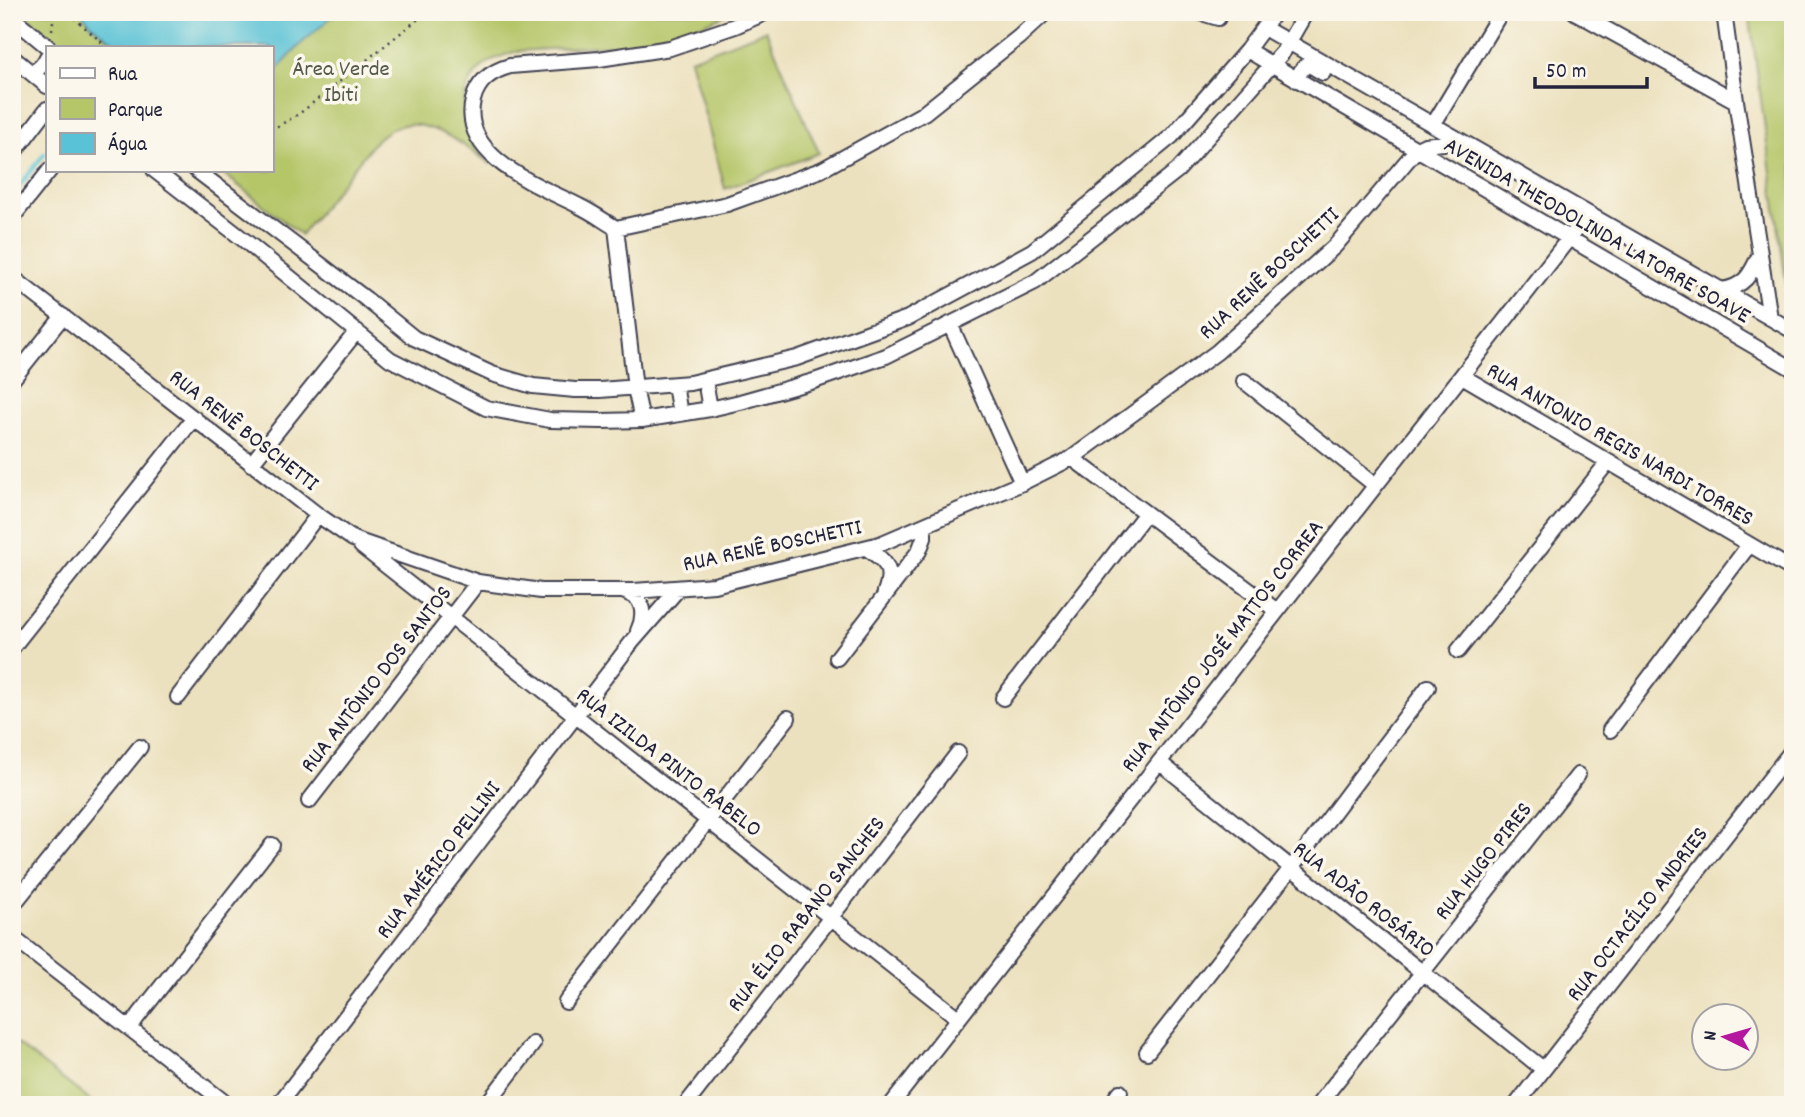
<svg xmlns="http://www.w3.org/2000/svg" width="1805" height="1117" viewBox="0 0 1805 1117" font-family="Dekko,sans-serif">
<rect width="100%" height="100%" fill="#fbf7ec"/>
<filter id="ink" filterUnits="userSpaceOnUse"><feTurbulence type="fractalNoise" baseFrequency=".0143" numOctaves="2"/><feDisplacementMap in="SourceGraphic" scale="14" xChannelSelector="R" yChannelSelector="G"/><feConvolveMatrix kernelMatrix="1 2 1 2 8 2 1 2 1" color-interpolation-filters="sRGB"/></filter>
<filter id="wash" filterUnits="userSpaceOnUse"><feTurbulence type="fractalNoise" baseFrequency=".00686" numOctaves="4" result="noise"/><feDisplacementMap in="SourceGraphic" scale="28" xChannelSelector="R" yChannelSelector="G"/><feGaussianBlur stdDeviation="1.57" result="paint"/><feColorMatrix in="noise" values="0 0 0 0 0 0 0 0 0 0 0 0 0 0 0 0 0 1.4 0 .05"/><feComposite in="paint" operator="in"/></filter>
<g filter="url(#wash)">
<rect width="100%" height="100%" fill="#ece1be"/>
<path fill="#b5c669" stroke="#6c7452" stroke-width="2" d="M 24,12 L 732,12 L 692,29 L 626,44 L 518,51 C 507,54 496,57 487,63 C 481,67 472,78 469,84 C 461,99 464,130 472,144 C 477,152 484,158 491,164 C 467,148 433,120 403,125 C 391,127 379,137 371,146 L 301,235 L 219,170 L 271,170 L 271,47 L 64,47 L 33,22 Z
M 1749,12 L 1793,12 L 1793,314 L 1790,312 Z
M 766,30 L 819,153 L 725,189 L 690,59 Z
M 12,1040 L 96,1105 L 12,1105 Z"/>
<path fill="#5ac2d6" stroke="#3e7288" stroke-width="2" d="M 80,12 L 337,12 L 302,43 L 271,76 L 271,47 L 120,47 L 93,26 Z"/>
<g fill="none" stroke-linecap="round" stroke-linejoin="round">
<path stroke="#5ac2d6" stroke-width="4.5" d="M 12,196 L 45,153"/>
</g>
</g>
<g filter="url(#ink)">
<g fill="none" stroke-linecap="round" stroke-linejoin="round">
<g stroke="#403f4f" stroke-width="18">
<path id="minor" d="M 1198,12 L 1218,18
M 1575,12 L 1736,101
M 1724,12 L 1736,101 L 1770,318
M 12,14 L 19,23 L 48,47
M 1264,28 L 1793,331
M 1247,50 L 1793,369
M 12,57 L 47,86
M 32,73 C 39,69 44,65 47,57
M 1297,80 C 1299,73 1302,68 1308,64 L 1323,73
M 1433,125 L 1501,12
M 12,155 L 47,109
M 154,170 L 244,240 L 390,359 L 486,408 L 550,420 L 601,421 L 642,420 L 710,409 L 740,402 L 814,381 L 886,356 L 1035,282 L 1178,170 L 1283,52 L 1306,12
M 196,170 L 366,299 L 414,338 L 492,374 L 533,386 L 575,390 L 600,390 L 690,383 L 797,358 L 908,318 L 1032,251 L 1172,136 L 1247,50 L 1275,12
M 12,218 L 50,170
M 616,228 L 727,204 L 821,170 L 924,113 L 1019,37 L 1046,12
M 12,277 L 318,515 L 353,539 L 478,582 L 541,591 L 634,591 L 714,585 L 880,544 L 1022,483 L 1072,458 L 1217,352 L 1335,246 L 1417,149 L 1425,145 L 1461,141
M 1721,290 C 1745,287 1751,274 1760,254
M 950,324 L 1022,483
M 1462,376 L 1793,570
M 12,380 L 63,316
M 705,380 L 710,409
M 1244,381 L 1375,485
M 675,385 L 680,414
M 642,420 L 635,388 L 616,228 C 604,221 592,212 579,206 C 540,186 459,157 473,100 C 478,80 492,71 510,66 L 599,59 L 670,48 L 735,26 L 767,12
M 1072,458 L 1277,611
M 251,464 L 357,331
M 361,546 L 958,1018
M 866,548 C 886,561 894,568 885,592
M 625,592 C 626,592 635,597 636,597 C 645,607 643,621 638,631
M 12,648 L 194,418
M 1458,651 L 1608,462
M 837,658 L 919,551 L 924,538 L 924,526
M 178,697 L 318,515
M 1003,698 L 1146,513
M 1610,730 L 1749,545
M 1159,762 L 1543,1069
M 309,801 L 478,582
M 12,906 L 140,747
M 12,937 L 228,1105
M 566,1002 L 788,718
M 130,1028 L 136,1019 L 272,845
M 1147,1052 L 1299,858 L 1428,687
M 688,1102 L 958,753
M 278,1105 L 632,642 L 679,588
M 486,1105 L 533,1044
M 891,1105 L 1588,214
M 1110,1105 L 1120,1092
M 1318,1105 L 1578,775
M 1516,1105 L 1793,749"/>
</g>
<path stroke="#403f4f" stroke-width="2.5" stroke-dasharray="2 5" stroke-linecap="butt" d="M 72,12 L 72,16 L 107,47
M 52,30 L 54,12
M 271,130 L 299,114 L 427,12"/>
<use href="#minor" stroke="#fff" stroke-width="14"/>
</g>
</g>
<g text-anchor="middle" stroke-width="7" stroke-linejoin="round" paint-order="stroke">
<g font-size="23" fill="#555b4b" stroke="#fbf7ec">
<text x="341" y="75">Área Verde<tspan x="341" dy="26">Ibiti</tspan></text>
</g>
<g font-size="23" fill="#22223b" stroke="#fbf7ec">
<text transform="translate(1598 229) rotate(30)" y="8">AVENIDA THEODOLINDA LATORRE SOAVE</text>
<text transform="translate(1268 272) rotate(-43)" y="8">RUA RENÊ BOSCHETTI</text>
<text transform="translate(245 429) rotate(38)" y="8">RUA RENÊ BOSCHETTI</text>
<text transform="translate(1621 443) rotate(30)" y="8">RUA ANTONIO REGIS NARDI TORRES</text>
<text transform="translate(772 544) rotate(-12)" y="8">RUA RENÊ BOSCHETTI</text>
<text transform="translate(1221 645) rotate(-52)" y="8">RUA ANTÔNIO JOSÉ MATTOS CORREA</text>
<text transform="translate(375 678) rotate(-52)" y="8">RUA ANTÔNIO DOS SANTOS</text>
<text transform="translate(670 761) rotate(38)" y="8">RUA IZILDA PINTO RABELO</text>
<text transform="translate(437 859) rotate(-53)" y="8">RUA AMÉRICO PELLINI</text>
<text transform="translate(1482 860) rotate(-52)" y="8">RUA HUGO PIRES</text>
<text transform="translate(1365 898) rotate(38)" y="8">RUA ADÃO ROSÁRIO</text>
<text transform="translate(805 913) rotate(-52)" y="8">RUA ÉLIO RABANO SANCHES</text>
<text transform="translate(1636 913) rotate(-52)" y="8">RUA OCTACÍLIO ANDRIES</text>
</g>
</g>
<rect width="1805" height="1117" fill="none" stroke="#fbf7ec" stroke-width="42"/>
<rect x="46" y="46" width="228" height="126" fill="#fbf7ec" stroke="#a4a2a5" stroke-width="2"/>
<rect x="60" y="68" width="35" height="10" fill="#ffffff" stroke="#a4a2a5" stroke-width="2"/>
<text x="108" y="80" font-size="21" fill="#22223b">Rua</text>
<rect x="60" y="98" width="35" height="21" fill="#b5c669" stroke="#a4a2a5" stroke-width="2"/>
<text x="108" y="116" font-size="21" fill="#22223b">Parque</text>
<rect x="60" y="133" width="35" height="21" fill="#5ac2d6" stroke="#a4a2a5" stroke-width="2"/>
<text x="108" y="150" font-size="21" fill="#22223b">Água</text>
<g transform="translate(1725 1037) rotate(275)"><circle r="33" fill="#fbf7ec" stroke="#a4a2a5" stroke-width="2"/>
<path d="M0-5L12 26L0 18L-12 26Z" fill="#b5179e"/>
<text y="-10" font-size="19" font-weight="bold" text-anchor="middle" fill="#22223b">N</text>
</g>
<path d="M1535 77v10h112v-10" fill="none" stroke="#22223b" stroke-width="3.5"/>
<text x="1546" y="77" font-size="21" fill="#22223b" stroke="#fbf7ec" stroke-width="5" paint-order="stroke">50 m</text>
</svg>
